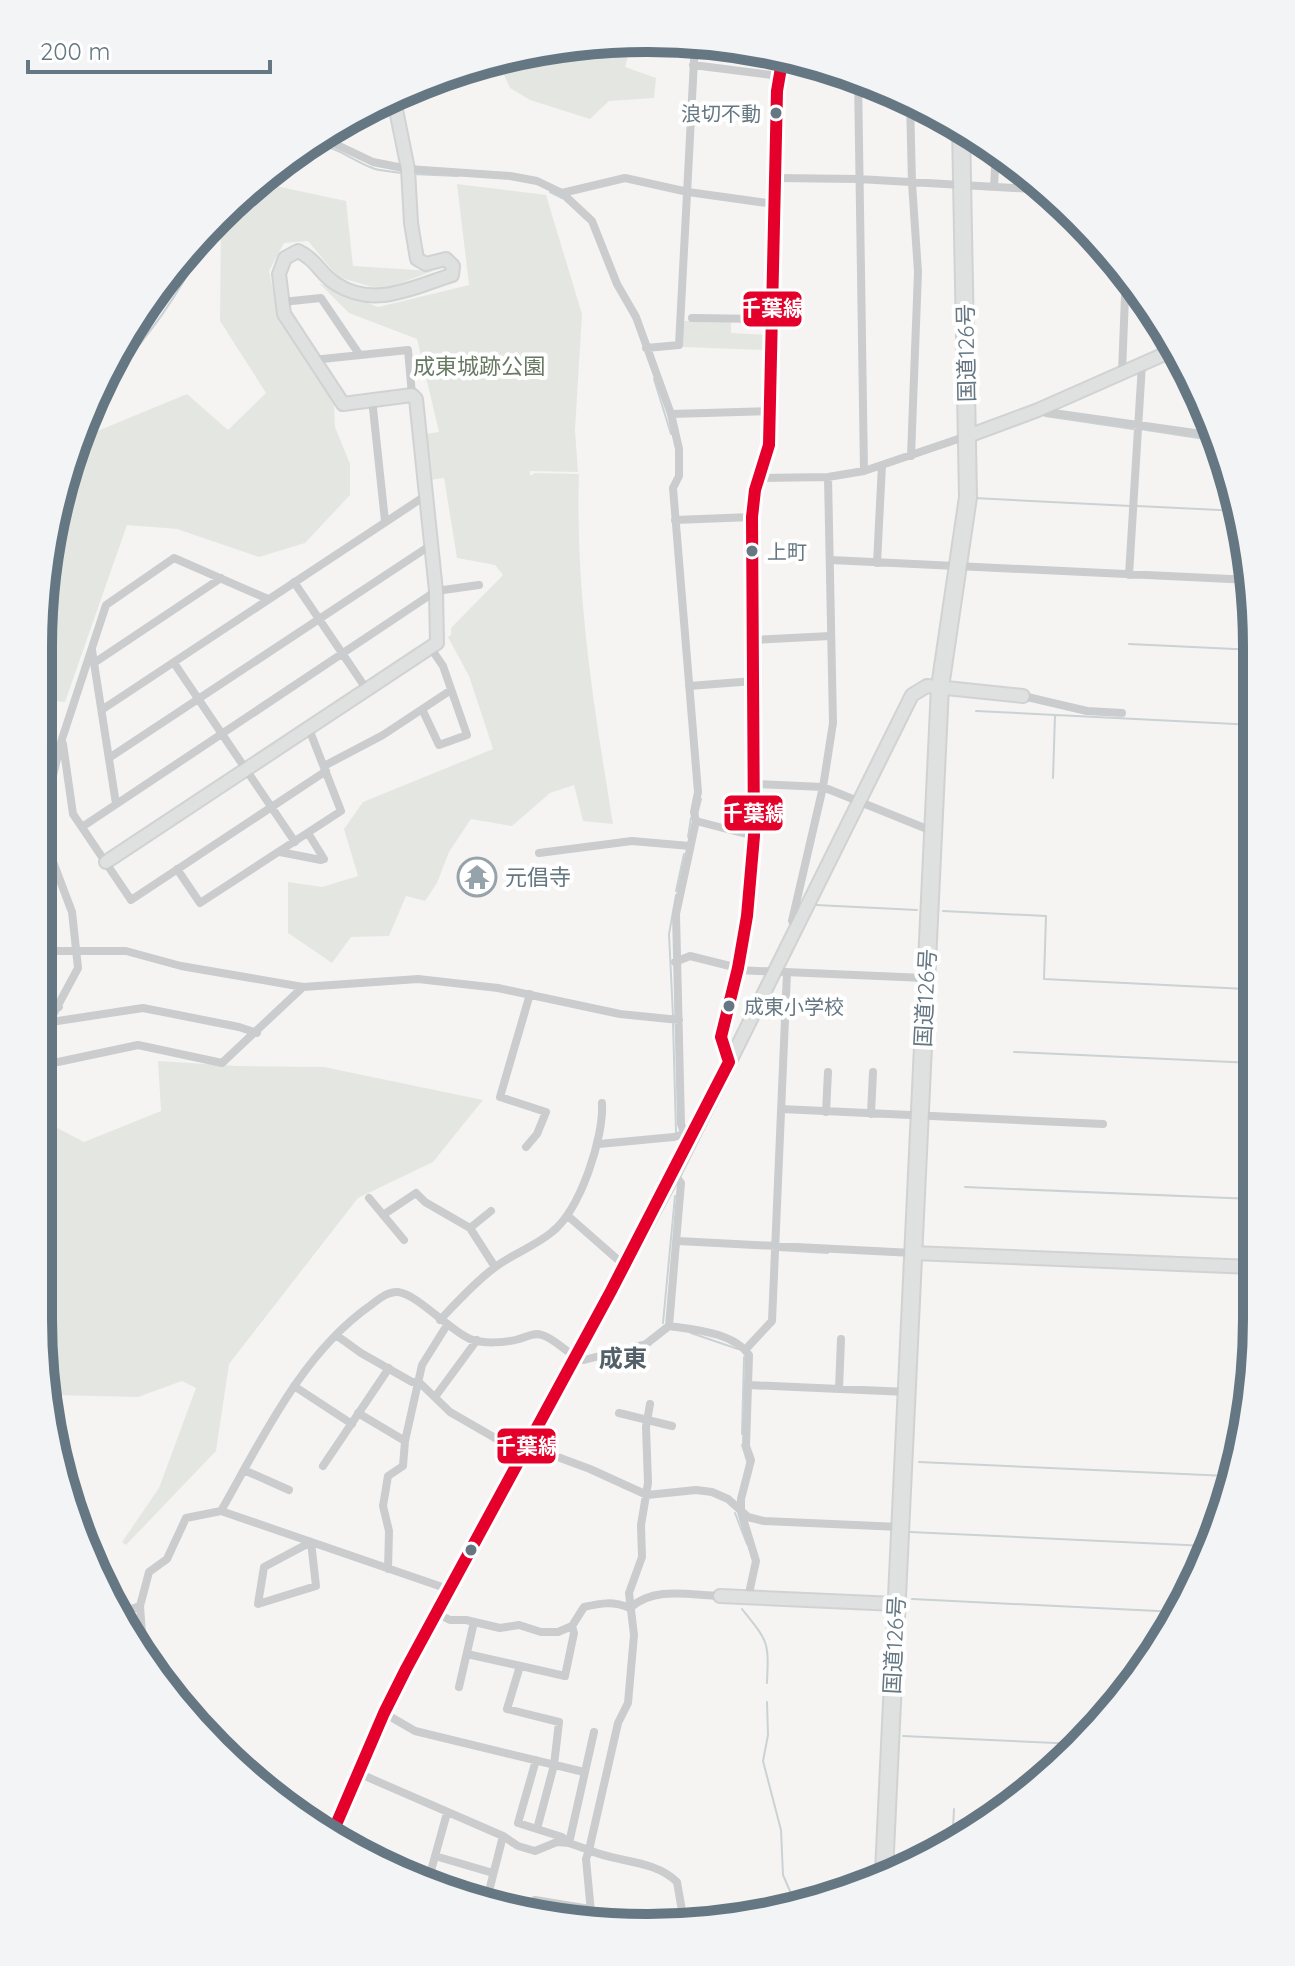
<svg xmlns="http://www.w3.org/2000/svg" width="1295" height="1966" viewBox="0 0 1295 1966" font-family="Quicksand,'Noto Sans JP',sans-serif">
<rect width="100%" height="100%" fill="#f5f4f3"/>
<path fill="#e4e7e1" d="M 608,39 L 650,41 L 657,45 L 630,49 L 625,67 L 656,78 L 654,98 L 609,101 L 590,119 L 530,100 L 510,88 L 502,70 L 520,54 Z
M 257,182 L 346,201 L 353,266 L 433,271 L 382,290 L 338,277 L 308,241 L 284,243 L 269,271 L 279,318 L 334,404 L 335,427 L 350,464 L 350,495 L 305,543 L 259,557 L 177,529 L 127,525 L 65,702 L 42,700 L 43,567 L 50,547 L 59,538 L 63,504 L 83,437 L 187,394 L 228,430 L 266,393 L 220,321 L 221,219 Z
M 457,184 L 546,195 L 582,314 L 575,430 L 578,472 L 530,471 L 530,476 L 535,473 L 579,474 C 575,592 594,708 613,824 L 583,821 L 574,785 L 550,793 L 512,826 L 471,819 L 449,852 L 437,883 L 425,901 L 406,896 L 389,936 L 351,937 L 332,963 L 288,933 L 288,882 L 322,887 L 358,876 L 344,829 L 363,802 L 493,749 L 469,676 L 448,637 L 451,635 L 451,628 L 503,575 L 495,565 L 457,558 L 444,478 L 430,480 L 425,434 L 439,432 L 417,339 L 349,313 L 319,283 L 378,307 L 469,285 Z
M 683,321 L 731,321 L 731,333 L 767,335 L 767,350 L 682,347 Z
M 158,1061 L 238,1066 L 324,1067 L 483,1100 L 433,1162 L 358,1198 L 229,1364 L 216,1451 L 126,1545 L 122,1542 L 159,1488 L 196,1388 L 182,1381 L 138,1397 L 51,1395 L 38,1318 L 40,1077 L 48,1080 L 42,1120 L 84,1142 L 161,1111 Z"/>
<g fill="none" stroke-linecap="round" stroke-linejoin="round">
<path stroke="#cad2d4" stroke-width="2" d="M 306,145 C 337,143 348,160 375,169 C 383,171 393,172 402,173
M 412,174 L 458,176
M 550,192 L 562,198
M 654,379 L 671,434
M 95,397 C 145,341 184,292 213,223
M 1045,416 L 1133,429
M 1140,429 L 1218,441
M 974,498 L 1131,506
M 1137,506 L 1240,511
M 1129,644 L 1256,650
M 976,711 L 1255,725
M 1053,778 L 1055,715
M 697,815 L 701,799
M 688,837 L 691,818
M 676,891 L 684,854
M 816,905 L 917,910
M 943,911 L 1046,916 L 1044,979 L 1246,989 L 1255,784
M 673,1016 L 669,934 L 676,895
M 673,1022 L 676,1132
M 1014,1052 L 1253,1063
M 965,1187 L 1253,1199
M 778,1250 L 828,1253
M 663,1323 L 675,1196
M 691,1333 L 738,1349
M 742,1434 L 744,1357
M 742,1445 L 747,1461
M 919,1462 L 1228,1476
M 735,1513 L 747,1544
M 910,1532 L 1207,1546
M 754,1591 L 764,1592
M 912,1599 L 1178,1612
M 742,1609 C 768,1642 769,1640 767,1683
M 767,1702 L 768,1735 L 763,1761 L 781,1830 L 783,1875 L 796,1905
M 903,1736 L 1078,1744
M 952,1846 L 954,1809"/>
<g stroke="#d1d2d3" stroke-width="16">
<path id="secondary" d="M 968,436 L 1038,410 L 1176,349
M 106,862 L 437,643 L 436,591 L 416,399 L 412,395 L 343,404 L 284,314 L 279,274 L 285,258 L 298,251 C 317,260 320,274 336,284 C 375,309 413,287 452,275 L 453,266 L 446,259 L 426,264 L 417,259 L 411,223 L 408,169 L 393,95
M 729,1062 L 721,1037 L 738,968 L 747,916 L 754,836 L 752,517 L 755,490 L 769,445 L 777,91 L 783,56
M 913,1253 L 1252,1267
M 720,1596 L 896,1604
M 332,1834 L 384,1713 L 406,1669 L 674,1174 L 912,695 L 927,686 L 1023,696"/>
</g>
<g stroke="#d1d2d2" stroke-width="20">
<path id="highway" d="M 884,1872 L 940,687 L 968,497 L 961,126"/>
</g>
<path stroke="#cacccd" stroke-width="8" d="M 663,41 L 694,52
M 693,65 L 779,76
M 858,77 L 864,471
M 910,101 L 912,183 L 918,272 L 911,456
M 315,140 L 331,142 L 373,162 L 408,169 L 510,176 L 537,181 L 562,193 L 592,221 L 617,284 L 636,317 L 671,414 L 679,449 L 679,476 L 673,488 L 698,792 L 694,812 L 696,821 L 676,914 L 681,1124 L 683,1130 L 692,1136
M 775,178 L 858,179 L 1050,190
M 994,187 L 996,151
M 562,193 L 625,178 L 688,192 L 774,204
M 282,302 L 321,298 L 359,354
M 692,318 L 772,319
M 646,348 L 679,345 L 695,42
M 313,360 L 408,350 L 412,395
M 1122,373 L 1126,271
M 100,380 C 140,339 176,287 201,235
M 372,399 L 385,521
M 1039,411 L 1216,436
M 671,414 L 771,411
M 759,478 L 828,477 L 864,471 L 967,436
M 1222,493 L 1223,456
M 675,520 L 752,517
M 831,560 L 1251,580
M 877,563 L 882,465
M 1129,575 L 1142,364
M 294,582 L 367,690
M 754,640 L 830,636
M 92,650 L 116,804
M 94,663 L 221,578
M 174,663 L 295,842
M 689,686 L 754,681
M 1023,696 L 1087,711 L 1122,713
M 103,709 L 425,496
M 422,709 L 439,745 L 467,735 L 443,666 L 430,647
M 63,744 L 73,814 L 131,900 L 326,771
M 109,758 L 431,545
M 324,766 L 383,735 L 451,690
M 756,784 L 823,787 L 932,831
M 696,821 L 754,836
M 41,824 L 62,739 L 106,605 L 174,558 L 268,599
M 82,827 L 436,591 L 479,585
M 280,852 L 321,860 L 324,859 L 308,833
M 539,853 L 632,841 L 690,846
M 177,869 L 200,903 L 341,811 L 309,729
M 798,923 L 792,921 L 823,787 L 833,723 L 828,477
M 41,951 L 126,951 L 181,966 L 303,987 L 418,979 L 498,988 L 620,1014 L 679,1020
M 675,962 L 690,956 L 738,968
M 737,970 L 925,978
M 40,997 L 59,1007
M 51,1022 L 143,1008 L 239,1027 L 257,1033
M 40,1039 L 78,968 L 72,912 L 41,830
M 40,1060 L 58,1062 L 138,1045 L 222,1063 L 303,987
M 781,1109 L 1103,1124
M 826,1112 L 828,1072
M 871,1114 L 873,1072
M 599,1144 L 674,1137 L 687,1133
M 526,1147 L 537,1134 L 546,1112 L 500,1097 L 530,994
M 369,1198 L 404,1240
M 491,1211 L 470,1228 L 495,1267
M 383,1215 L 416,1193 L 425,1202 L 470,1228
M 568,1216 L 625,1266
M 678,1241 L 913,1253
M 440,1320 C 457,1302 474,1283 494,1268 C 512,1254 534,1247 552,1232 C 580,1210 604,1138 602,1103
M 669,1326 C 695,1330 733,1332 749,1355 L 746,1446 L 751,1460 L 741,1499 L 741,1512 L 756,1561 L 748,1598
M 336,1335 L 361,1353 L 412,1382 L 419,1382 L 450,1412 L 523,1454
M 745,1350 L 772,1321 L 787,973
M 748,1385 L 907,1392
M 294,1386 L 352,1424
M 839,1389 L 841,1339
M 435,1397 L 477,1340
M 650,1404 L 646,1427 L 648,1483 L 641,1525 L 642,1557 L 629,1593 L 634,1635 L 628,1703 L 618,1723 L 589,1850 C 617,1863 654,1859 677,1882 L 684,1922
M 358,1413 L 405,1441
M 619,1413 L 672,1426
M 528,1446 L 590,1469 L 647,1495 L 696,1490 L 712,1492 L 728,1499 L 748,1517 L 764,1521 L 900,1527
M 323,1466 L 389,1368
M 244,1470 L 289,1490
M 221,1511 C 262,1439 302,1353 371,1305 C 379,1299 388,1291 398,1292 C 417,1294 449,1330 470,1339 C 483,1344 505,1343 519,1339 C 527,1337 533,1332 542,1335 C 558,1340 568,1356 584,1360 L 646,1344 L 669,1326 L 681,1183 L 674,1174
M 311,1542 L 316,1586 L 258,1604 L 264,1567 Z
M 388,1569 L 389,1531 L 383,1506 L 388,1476 L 403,1466 L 405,1441 L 422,1365 L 447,1325
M 630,1608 C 654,1586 689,1595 720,1596
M 119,1613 L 140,1606
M 436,1613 L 450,1620 L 466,1620 L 500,1628 L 519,1625 L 541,1632 L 558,1632 L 572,1626
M 467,1654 L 565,1676 L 574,1633 L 572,1626 L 584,1607 C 601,1603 613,1601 630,1608
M 140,1656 L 143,1646 L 140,1606 L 149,1572 L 167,1559 L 186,1518 L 221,1511 L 448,1589
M 520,1666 L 507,1709 L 559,1722 L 554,1765 L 537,1829
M 459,1687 L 474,1622
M 384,1713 L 415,1731 L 584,1772
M 536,1760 L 518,1823 L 562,1837 L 569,1843 L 594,1732
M 358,1773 L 503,1836 L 518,1846 L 535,1851 L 557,1842 L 569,1843 L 589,1850 L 586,1859 L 592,1923
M 435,1856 L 493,1873
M 427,1885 L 447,1813
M 487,1899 L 503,1836
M 533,1909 L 535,1900 L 590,1909"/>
<use href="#secondary" stroke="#dfe0e0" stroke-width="12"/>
<use href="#highway" stroke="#dfe0e0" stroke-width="16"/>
<g stroke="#fff" stroke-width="18">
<path id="bus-1" d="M 729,1062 L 721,1037 L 738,968 L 747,916 L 754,836 L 752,517 L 755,490 L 769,445 L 777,91 L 783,56
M 332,1834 L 384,1713 L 406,1669 L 611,1291 L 729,1062"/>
</g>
<use href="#bus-1" stroke="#e4002b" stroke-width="12"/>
</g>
<defs>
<g id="temple-ring" transform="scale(2)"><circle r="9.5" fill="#fff" stroke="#97a3aa" stroke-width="1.5"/><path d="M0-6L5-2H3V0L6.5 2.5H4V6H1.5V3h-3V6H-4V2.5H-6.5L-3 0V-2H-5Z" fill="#97a3aa"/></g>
</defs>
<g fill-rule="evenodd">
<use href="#temple-ring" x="477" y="877"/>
</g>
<g fill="#657782" stroke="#fff" stroke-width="3">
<circle cx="776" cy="113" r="7"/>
<circle cx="752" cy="551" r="7"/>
<circle cx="729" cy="1006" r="7"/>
<circle cx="471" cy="1550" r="7"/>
</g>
<g text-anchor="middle" stroke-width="8" stroke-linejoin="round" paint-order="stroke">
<g font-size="20" fill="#657782" stroke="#fff" text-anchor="start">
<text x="761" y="121" text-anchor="end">浪切不動</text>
<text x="767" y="559">上町</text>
<text x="744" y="1014">成東小学校</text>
</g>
<g font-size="22" fill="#657782" stroke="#fff">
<text transform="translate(966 353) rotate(-91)" y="8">国道126号</text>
<text transform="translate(925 998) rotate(-87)" y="8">国道126号</text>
<text transform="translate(894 1645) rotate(-87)" y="8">国道126号</text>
</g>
<g font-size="22" fill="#697a64" stroke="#fff">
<text x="479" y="374">成東城跡公園</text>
</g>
<g font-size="22" fill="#657782" stroke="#fff" text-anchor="start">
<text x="505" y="885">元倡寺</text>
</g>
<g font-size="24" font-weight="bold" fill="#536068" stroke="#fff">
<text x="623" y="1367">成東</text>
</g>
</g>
<path d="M0 0H1295V1966H0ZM647 52H648A595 595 0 0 1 1243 647V1319A595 595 0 0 1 648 1914H647A595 595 0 0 1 52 1319V647A595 595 0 0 1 647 52Z" fill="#f3f4f5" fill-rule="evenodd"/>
<path fill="none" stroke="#657782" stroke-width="10" d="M647 52H648A595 595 0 0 1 1243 647V1319A595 595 0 0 1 648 1914H647A595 595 0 0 1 52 1319V647A595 595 0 0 1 647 52Z"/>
<g stroke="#fff" stroke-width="3">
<rect x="742" y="290" width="61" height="38" rx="8" fill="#e4002b"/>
<rect x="723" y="794" width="61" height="38" rx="8" fill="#e4002b"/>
<rect x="496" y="1427" width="61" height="38" rx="8" fill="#e4002b"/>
</g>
<g font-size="22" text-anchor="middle" font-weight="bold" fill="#fff">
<text x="772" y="316">千葉線</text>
<text x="754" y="821">千葉線</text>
<text x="527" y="1454">千葉線</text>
</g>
<path d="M28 60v12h242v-12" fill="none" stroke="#657782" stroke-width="4"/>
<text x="40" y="60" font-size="24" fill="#657782" stroke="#ffffff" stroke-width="6" paint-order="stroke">200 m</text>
</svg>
